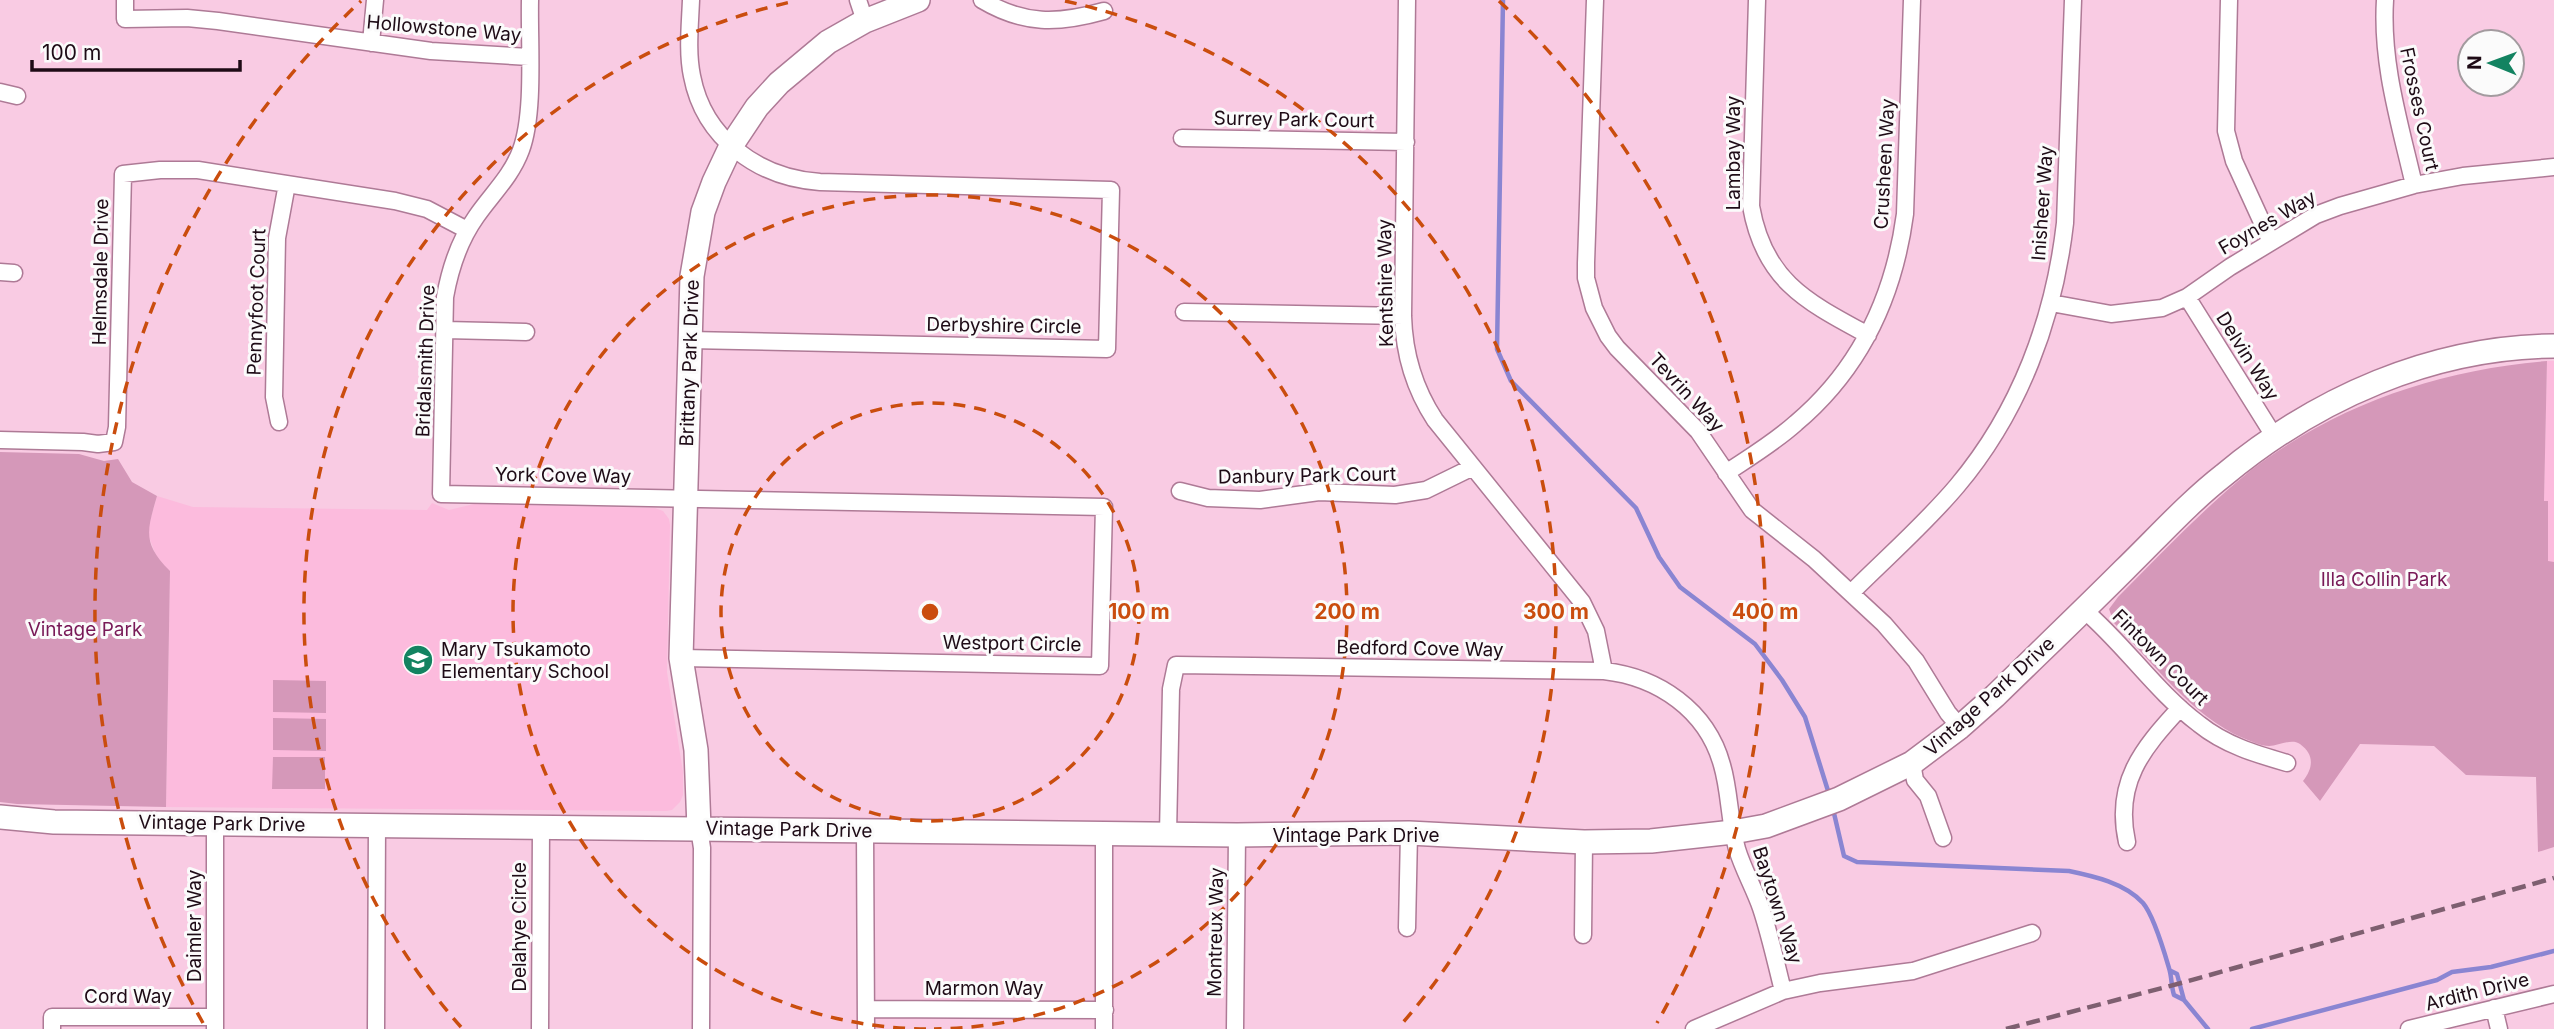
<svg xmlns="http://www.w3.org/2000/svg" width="2554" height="1029" viewBox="0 0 2554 1029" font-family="Inter,sans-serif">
<rect width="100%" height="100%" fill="#f9cbe3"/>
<path fill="#fcbbdd" d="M 2547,361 L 2554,361 L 2554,562 L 2548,562 L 2548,502 L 2544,501 Z
M 157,496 L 193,507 L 427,510 L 432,503 L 449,510 L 474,504 L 655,508 L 663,511 L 669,519 L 670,525 L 667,672 L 683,772 L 683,795 L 680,802 L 672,810 L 666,811 L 166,807 L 170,572 L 157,558 L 147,532 Z"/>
<path fill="#d598b9" d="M 2547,361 L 2544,501 L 2548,501 L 2548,561 L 2554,562 L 2554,847 L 2538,852 L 2536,777 L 2466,775 L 2434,746 L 2360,744 L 2320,801 L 2303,781 C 2313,768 2315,755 2300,744 C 2291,738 2279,746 2269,746 C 2260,746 2251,741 2243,738 C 2193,717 2151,661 2114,623 L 2109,609 L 2118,597 C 2161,554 2203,509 2250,471 C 2337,404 2439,370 2547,361 Z
M 0,452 L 79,454 L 104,461 L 118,459 L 132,482 L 157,496 C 147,531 142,543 170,571 L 166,807 L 17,804 L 0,802 Z
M 273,680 L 326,681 L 326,713 L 273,712 Z
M 273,718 L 326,719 L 326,751 L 273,750 Z
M 273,757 L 325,757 L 325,789 L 272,789 Z"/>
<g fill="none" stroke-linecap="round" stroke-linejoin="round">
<path stroke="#8a85d2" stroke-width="4.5" d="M 1503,0 L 1497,349 L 1511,381 L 1636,508 L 1659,557 L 1680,587 L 1755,644 L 1782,680 L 1805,717 L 1829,794
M 1833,809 L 1844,856 L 1857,862 L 2069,871 C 2093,876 2125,883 2143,903 C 2154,916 2164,951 2169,968 C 2172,977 2171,986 2174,995 L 2184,1000
M 2171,971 L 2177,974 L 2184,1000 L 2208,1029
M 2252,1029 L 2437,980 L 2452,972 L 2491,967 L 2554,951"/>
<g stroke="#ae7a96" stroke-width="19">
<path id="street" d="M 125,0 L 125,19 L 187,18 L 218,21 L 431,51 L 529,57
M 530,0 C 529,43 535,112 521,150 C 511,177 491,195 476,217 C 459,241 450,269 445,297 L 441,494 L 1104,507 L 1100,666 L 681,658
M 858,0 L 865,21
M 982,0 C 1024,25 1058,24 1104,11
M 1407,0 L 1403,316 C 1404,354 1414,388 1435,420 L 1582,602 L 1596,631 L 1604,671
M 1595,0 L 1586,263 L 1586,278 L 1594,308 L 1608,336 L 1617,348 L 1698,431 L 1752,510 L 1814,559 L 1884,624 L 1916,661 L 1948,713 L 1960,727
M 1757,0 L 1751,206 C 1764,281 1807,302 1868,335
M 2229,0 L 2226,131 L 2234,161 L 2271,242
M 2385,0 C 2381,64 2400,124 2414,185
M 371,43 L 375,0
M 0,92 L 17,96
M 1182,138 L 1406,142
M 0,272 L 14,273
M 2187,297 L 2274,436
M 2051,303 L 2111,314 L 2162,308 L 2187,297 L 2230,267 L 2316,215 L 2340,206 L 2414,185 L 2463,176 L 2554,167
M 1184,312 L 1403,316
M 445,330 L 526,332
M 689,340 L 1107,349 L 1111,190 L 820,182 C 759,178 704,139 692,76 C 687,52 690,25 691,0
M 279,422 L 274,397 L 277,238 L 287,184
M 0,440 L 83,442 L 98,444 L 114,442 L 117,427 L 123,174 L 160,170 L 198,170 L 395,201 L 427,209 L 467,230
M 1726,473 C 1750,457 1775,442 1796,423 C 1860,369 1894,296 1905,214 L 1912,0
M 1180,491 L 1208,498 L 1260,500 L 1319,492 L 1395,495 L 1426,490 L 1473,467
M 1852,592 C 1887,557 1925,524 1957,486 C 2020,411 2054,319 2065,223 L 2073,0
M 2084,610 C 2125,645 2156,692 2199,724 C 2225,745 2256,754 2287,763
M 1912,763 L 1915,780 L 1928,796 L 1943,838
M 699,828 L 702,848 L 701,1029
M 865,830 L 866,1029
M 1104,833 L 1104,1029
M 1168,834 L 1171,689 L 1176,665 L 1604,671 C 1658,677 1707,710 1722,765 C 1730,792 1729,821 1737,849 C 1743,869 1754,888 1761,908 C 1770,935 1776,963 1783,991
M 2127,842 C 2114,783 2142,749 2180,708
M 1407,928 L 1409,833
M 1583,935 L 1584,842
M 2494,1008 L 2499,1029
M 866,1009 L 1105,1010
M 52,1029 L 52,1017 L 215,1017
M 215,1029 L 215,823
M 376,1029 L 377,825
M 540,1029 L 541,826
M 1235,1029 L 1237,835
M 1694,1029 L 1783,991 L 1820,983 L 1913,971 L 2032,933
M 2409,1029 L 2554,994"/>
</g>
<g stroke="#ae7a96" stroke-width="26">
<path id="secondary" d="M 0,817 L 54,822 L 1237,835 L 1409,833 L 1584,842 L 1651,841 L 1733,832 L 1766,826 L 1839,799 L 1912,763 L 1960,727 L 1995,696 C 2038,654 2081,613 2124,570 C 2157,538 2188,503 2224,475 C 2317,398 2432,347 2554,346
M 699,828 L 696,750 L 681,658 L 692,276 L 703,212 L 714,182 L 731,146 L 757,107 L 779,83 L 828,42 L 865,21 L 918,0"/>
</g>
<use href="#street" stroke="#fff" stroke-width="16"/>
<use href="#secondary" stroke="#fff" stroke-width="23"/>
<path stroke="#7e5f70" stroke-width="4.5" stroke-dasharray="14 7" stroke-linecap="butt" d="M 2006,1029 L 2185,982 L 2554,878"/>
</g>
<g fill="none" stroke="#ca4d0e" stroke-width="3.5" stroke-dasharray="12 9">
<circle cx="930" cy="612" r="209"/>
<path d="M926 1029A417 417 0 1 1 934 1029"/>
<path d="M461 1027A626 626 0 0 1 795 1M1065 1A626 626 0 0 1 1399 1027"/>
<path d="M203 1023A835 835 0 0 1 361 1M1499 1A835 835 0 0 1 1657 1023"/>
</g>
<defs>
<g id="school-disc" transform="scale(1.575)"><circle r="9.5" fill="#138361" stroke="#fbfbfb"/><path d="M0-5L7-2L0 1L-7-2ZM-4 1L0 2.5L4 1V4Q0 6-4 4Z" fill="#fff"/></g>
</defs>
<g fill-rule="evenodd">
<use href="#school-disc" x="418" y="660"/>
</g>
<g text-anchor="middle" stroke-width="6" stroke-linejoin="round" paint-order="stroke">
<g font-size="19" fill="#1e0b16" stroke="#fbfbfb">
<text transform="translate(444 28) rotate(5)" y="7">Hollowstone Way</text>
<text transform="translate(2420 109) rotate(78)" y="7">Frosses Court</text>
<text transform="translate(1294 119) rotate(1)" y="7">Surrey Park Court</text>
<text transform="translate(1733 153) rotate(-90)" y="7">Lambay Way</text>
<text transform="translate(1884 164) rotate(-87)" y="7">Crusheen Way</text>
<text transform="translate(2042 203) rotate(-86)" y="7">Inisheer Way</text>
<text transform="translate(2267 222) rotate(-30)" y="7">Foynes Way</text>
<text transform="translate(100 272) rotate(-89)" y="7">Helmsdale Drive</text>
<text transform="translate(1385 283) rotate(-91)" y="7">Kentshire Way</text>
<text transform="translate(256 302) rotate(-88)" y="7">Pennyfoot Court</text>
<text transform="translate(1004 325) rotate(1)" y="7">Derbyshire Circle</text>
<text transform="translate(2248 356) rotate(58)" y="7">Delvin Way</text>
<text transform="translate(425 361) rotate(-88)" y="7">Bridalsmith Drive</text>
<text transform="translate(689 363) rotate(-88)" y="7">Brittany Park Drive</text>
<text transform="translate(1687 392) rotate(47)" y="7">Tevrin Way</text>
<text transform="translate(563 475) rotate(1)" y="7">York Cove Way</text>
<text transform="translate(1307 475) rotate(-1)" y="7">Danbury Park Court</text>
<text transform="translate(1012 643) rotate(1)" y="7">Westport Circle</text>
<text transform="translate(1420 648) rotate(1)" y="7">Bedford Cove Way</text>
<text transform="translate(2161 657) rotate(45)" y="7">Fintown Court</text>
<text transform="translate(1989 696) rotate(-42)" y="7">Vintage Park Drive</text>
<text transform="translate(222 823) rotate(1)" y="7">Vintage Park Drive</text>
<text transform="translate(789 829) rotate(1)" y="7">Vintage Park Drive</text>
<text x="1356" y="842">Vintage Park Drive</text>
<text transform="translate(1778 905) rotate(72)" y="7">Baytown Way</text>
<text transform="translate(194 926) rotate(-90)" y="7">Daimler Way</text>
<text transform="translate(519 927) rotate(-90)" y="7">Delahye Circle</text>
<text transform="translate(1215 932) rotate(-89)" y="7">Montreux Way</text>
<text x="984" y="995">Marmon Way</text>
<text transform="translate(2477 991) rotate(-14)" y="7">Ardith Drive</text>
<text x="128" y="1003">Cord Way</text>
</g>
<g font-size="19" fill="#781957" stroke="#fbfbfb">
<text x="2384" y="586">Illa Collin Park</text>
<text x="85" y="636">Vintage Park</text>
</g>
<g font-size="19" fill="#1e0b16" stroke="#fbfbfb" text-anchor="start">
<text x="441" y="656">Mary Tsukamoto<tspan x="441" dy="22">Elementary School</tspan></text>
</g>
</g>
<circle cx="930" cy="612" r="10" fill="#ca4d0e" stroke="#fbfbfb" stroke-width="3.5"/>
<g font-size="21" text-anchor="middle" font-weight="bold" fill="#ca4d0e" stroke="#fbfbfb" stroke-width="6" stroke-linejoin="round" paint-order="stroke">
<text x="1139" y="619">100 m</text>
<text x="1347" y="619">200 m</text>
<text x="1556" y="619">300 m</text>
<text x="1765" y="619">400 m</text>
</g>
<g transform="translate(2491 63) rotate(271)"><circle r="33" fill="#fbfbfb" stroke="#a39b9f" stroke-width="2"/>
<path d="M0-5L12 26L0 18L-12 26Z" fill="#138361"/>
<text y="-10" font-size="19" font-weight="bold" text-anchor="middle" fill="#1e0b16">N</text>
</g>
<path d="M32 60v10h208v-10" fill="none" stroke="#1e0b16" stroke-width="3.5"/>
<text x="42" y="60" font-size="21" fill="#1e0b16" stroke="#fbfbfb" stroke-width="5" paint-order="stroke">100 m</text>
</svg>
